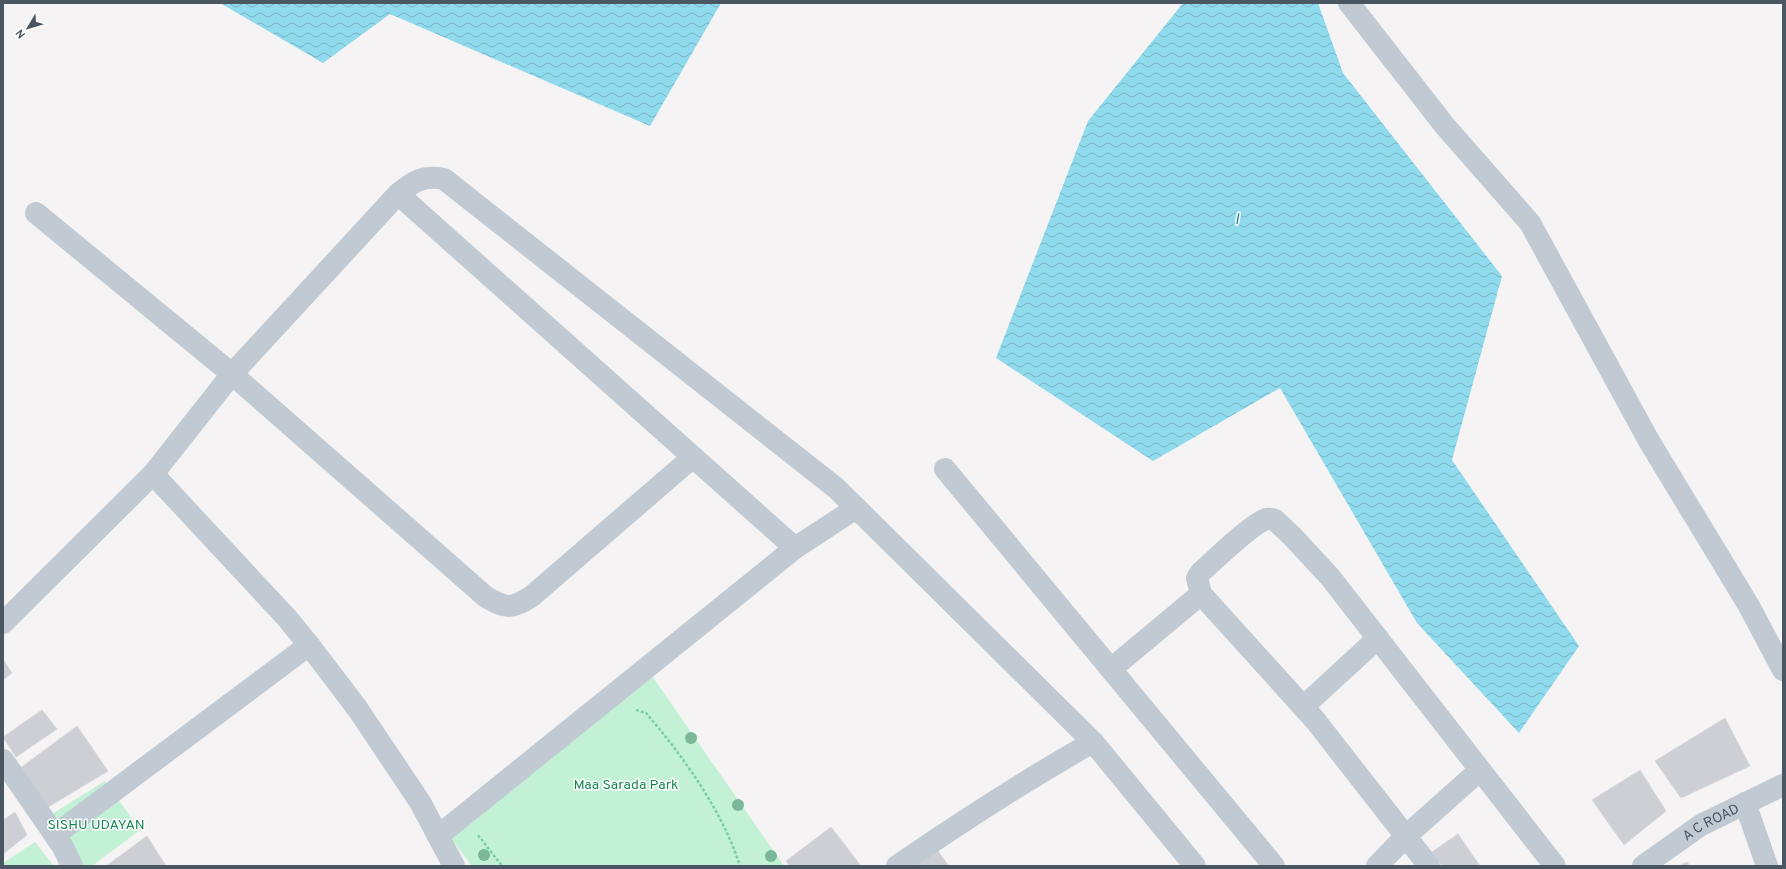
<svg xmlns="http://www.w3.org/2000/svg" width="1786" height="869" viewBox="0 0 1786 869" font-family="Overpass,sans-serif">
<defs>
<pattern id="water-waves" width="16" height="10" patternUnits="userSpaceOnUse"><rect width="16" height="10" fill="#90daee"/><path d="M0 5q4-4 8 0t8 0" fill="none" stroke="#78b4c4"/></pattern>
</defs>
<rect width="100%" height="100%" fill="#f5f3f3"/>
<path fill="#c3f1d5" d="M 645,666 L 784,866 L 472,866 L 440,824 Z
M 105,781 L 140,830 L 92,866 L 84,866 L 52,814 Z
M 35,842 L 54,866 L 3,866 L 3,863 Z"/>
<path fill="url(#water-waves)" d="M 220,3 L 721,3 L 650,126 L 390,14 L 323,63 Z
M 1183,3 L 1318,3 L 1343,73 L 1502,276 L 1452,460 L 1579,646 L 1519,733 L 1417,623 L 1280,388 L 1153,461 L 996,358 L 1088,121 Z"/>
<path fill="#cdcfd5" stroke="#d7d9de" d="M 3,659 L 12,673 L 3,680 Z
M 42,710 L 57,729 L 16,757 L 3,737 Z
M 1725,718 L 1750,766 L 1681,798 L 1655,761 Z
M 77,726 L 108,771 L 45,809 L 19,769 Z
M 1640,770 L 1666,811 L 1624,845 L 1592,800 Z
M 15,812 L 27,835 L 3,854 L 3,820 Z
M 831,827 L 861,866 L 790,866 L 786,861 Z
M 1458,834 L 1480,866 L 1442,866 L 1432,852 Z
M 147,836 L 166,866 L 106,866 Z
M 935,847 L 949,866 L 909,866 Z
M 1687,862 L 1690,866 L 1679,866 Z"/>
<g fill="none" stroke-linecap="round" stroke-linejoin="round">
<path stroke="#7ad0a6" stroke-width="2.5" stroke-dasharray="3 2" stroke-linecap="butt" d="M 636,710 L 646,713 C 683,756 723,812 740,866
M 478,835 L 502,866"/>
<g stroke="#c1cad2" stroke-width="22">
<path d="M 1349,3 L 1445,126 L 1530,223 L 1649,441 L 1749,606 L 1783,670"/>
<path d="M 398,194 L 795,548 L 856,508"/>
<path d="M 36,213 L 232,374 L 486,597 C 507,609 512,609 532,596 L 693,457"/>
<path d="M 945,469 L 1274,866"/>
<path d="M 153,474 L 287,618 L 309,645 L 357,708 L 420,802 L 454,866"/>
<path d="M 1201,594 L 1197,578 L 1201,572 C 1215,560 1250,525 1266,519 C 1269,518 1272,519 1275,520 L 1292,536 L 1330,577 L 1555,866"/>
<path d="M 3,623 L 153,474 L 232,374 L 398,194 C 414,181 423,175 444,179 L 836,488 L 1093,742 L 1195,866"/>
<path d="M 1111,669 L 1201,594 L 1315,720 L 1429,866"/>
<path d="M 1303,707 L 1378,638"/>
<path d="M 3,760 L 63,847 L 72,866"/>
<path d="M 1745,803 L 1767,866"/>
<path d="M 55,835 L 309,645"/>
<path d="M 438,836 L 795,548"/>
<path d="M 897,866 C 961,822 1026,780 1093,742"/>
<path d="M 1377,866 L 1406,836 L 1480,770"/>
<path id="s1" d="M 1643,866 L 1701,825 L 1783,785"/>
</g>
</g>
<g fill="#7bb799">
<circle cx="691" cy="738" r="6"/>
<circle cx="738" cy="805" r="6"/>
<circle cx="484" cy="855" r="6"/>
<circle cx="771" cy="856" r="6"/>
</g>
<g text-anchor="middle" stroke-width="3" stroke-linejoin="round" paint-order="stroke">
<g font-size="14" fill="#17864f" stroke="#fff">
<text x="626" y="789">Maa Sarada Park</text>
<text x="96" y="829">SISHU UDAYAN</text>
</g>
<g font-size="14" fill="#4a5661" stroke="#fff">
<text dy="5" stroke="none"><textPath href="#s1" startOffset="81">A C ROAD</textPath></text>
</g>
<g font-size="15" font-style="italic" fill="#0c7c9b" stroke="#fff">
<text x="1237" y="224">l</text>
</g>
</g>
<rect width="1786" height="869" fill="none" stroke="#4a5661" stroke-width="8"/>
<g transform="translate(28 28) rotate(232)" stroke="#ffffff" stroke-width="3" paint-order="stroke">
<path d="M0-3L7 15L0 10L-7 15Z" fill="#4a5661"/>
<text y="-6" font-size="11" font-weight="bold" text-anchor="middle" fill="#4a5661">N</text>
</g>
</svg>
